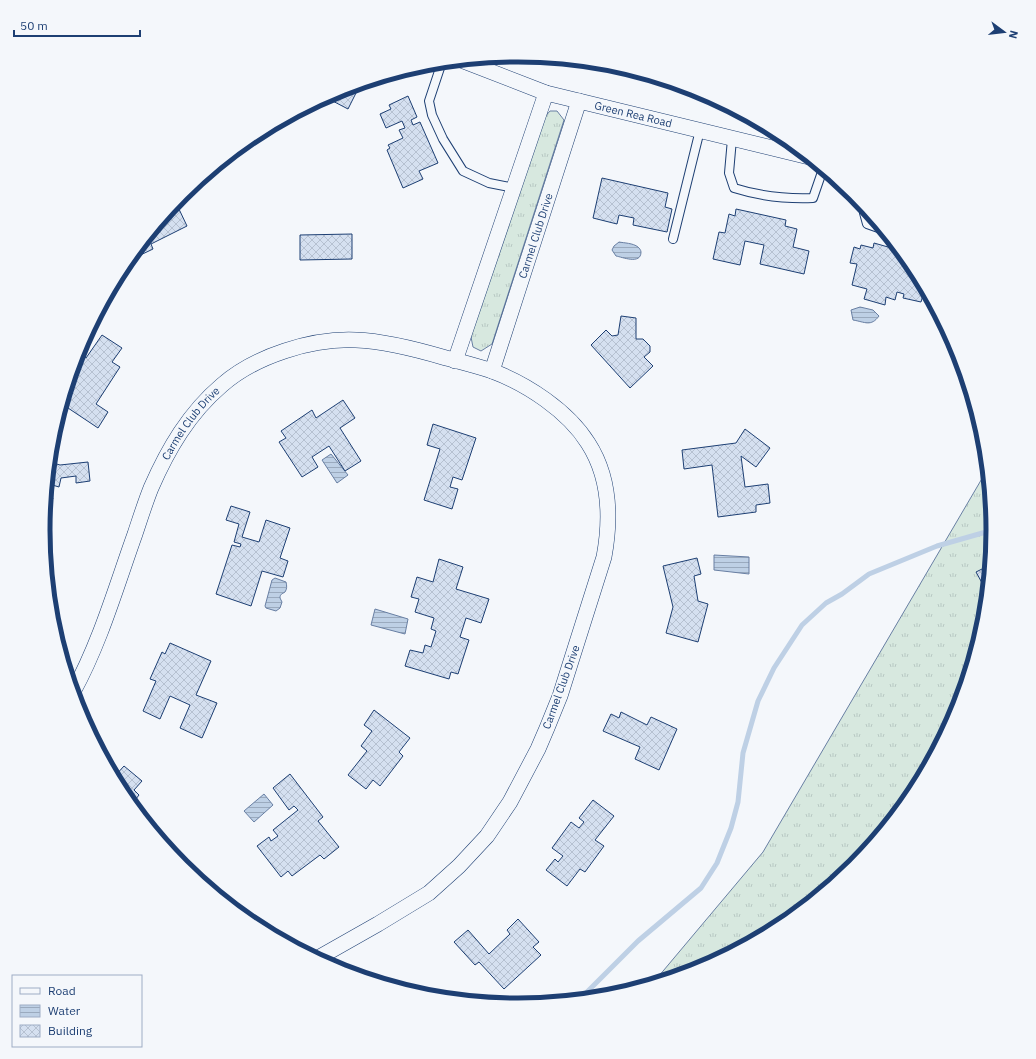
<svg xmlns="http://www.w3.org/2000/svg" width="1036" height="1059" viewBox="0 0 1036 1059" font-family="'IBM Plex Sans',sans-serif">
<defs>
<pattern id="grass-tufts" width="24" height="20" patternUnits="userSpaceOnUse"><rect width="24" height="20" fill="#d7e8df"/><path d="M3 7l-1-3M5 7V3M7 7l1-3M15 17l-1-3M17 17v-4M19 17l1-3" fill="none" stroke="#b8c8c3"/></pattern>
<pattern id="water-rules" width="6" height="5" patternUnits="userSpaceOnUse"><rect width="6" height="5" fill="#bed0e5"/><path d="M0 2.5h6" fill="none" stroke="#9aaabe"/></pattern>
<pattern id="building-cross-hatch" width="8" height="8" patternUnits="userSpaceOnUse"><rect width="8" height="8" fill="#d5e0f0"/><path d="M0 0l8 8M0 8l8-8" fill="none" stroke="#b6c1d1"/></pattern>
</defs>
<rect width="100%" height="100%" fill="#f4f7fb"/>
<path fill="url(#grass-tufts)" stroke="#687fa3" d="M 550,111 L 557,111 L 564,120 L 492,344 L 481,351 L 473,347 L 470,332 L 542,120 Z
M 987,470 L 993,530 L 984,622 L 957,711 L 913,794 L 854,866 L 782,925 L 700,968 L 653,983 L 763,852 Z"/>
<path fill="url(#water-rules)" stroke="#687fa3" d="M 619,242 C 624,243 633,243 638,247 C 639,248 641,250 641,252 C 641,265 622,257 616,256 L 612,250 L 614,246 Z
M 860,307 L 873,310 L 879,316 C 871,327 865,322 853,320 L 851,310 Z
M 331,454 L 348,475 L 337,483 L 322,460 Z
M 714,555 L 749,557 L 749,574 L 714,570 Z
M 275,578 L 286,582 C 287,586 287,589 285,592 C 282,594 280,594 280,598 L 282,602 L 280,608 L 276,611 L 266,608 L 265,606 L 272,580 Z
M 375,609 L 408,619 L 405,634 L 371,625 Z
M 264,794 L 273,805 L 254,822 L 244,811 Z"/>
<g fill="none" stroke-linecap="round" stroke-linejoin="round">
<path stroke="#bed0e5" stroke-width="5" d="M 581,998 L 638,941 L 701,888 L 717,863 L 731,828 L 738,802 L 743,753 L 758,701 L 774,668 L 802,625 L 826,603 L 842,594 L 869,574 L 937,546 L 993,530"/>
</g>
<path fill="url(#building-cross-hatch)" stroke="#1d3f73" d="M 361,83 L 348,109 L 325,97 L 336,91 Z
M 408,96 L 417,117 L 411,120 L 413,125 L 420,122 L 438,163 L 419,171 L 423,179 L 403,188 L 387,150 L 390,148 L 388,145 L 403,138 L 399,130 L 405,128 L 402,121 L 386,128 L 380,114 L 391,109 L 389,105 Z
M 602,178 L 668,193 L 665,207 L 672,209 L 667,232 L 633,225 L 634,218 L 619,215 L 617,224 L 593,218 Z
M 178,207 L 187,226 L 151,244 L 153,249 L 130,260 L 129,258 L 170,208 L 171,210 Z
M 736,209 L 786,220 L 785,226 L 797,229 L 793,247 L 809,251 L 804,274 L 760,264 L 764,245 L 745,241 L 740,265 L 713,259 L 719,232 L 725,233 L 729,214 L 735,216 Z
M 352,234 L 352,259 L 300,260 L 300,235 Z
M 874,243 L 895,249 L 894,253 L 904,255 L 904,261 L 910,262 L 913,266 L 925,288 L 921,302 L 903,298 L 904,294 L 897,292 L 895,300 L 886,297 L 885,305 L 864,299 L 867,289 L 852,285 L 857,264 L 850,263 L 854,247 L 860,249 L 861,245 L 873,248 Z
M 621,316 L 636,318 L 636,339 L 643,339 L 650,346 L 650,352 L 644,357 L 653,366 L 630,388 L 591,345 L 606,330 L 612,336 L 618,335 Z
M 102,335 L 122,348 L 112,362 L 120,367 L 96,404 L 108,412 L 98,428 L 62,404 L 68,385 L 72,379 L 70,378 L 76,357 L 79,353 L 86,358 Z
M 343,400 L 355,418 L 340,428 L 361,461 L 345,471 L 329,446 L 312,457 L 318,467 L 302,477 L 279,442 L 286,438 L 281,431 L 312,410 L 316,418 Z
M 433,424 L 476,438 L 462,480 L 453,477 L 450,487 L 458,489 L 452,509 L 424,500 L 440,449 L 427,445 Z
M 745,429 L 770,448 L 756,467 L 741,456 L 745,487 L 768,484 L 770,503 L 756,505 L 756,512 L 718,517 L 712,465 L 684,469 L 682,450 L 736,443 Z
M 50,462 L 60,465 L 88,462 L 90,481 L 76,483 L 76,476 L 61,478 L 59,487 L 49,484 L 47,491 Z
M 46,496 L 53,498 L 45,521 L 44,521 Z
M 231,506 L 250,512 L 242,537 L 259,542 L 266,520 L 290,528 L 280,558 L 288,561 L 283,577 L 262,571 L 251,606 L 216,594 L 232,545 L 240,547 L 241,544 L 234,542 L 239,524 L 226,520 Z
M 697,558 L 701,574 L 694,576 L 698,601 L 708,604 L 698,642 L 666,633 L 673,607 L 663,566 Z
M 439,559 L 463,567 L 456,589 L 489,599 L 481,623 L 466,618 L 460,637 L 469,640 L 458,674 L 451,672 L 449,679 L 405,666 L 410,650 L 423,653 L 425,645 L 431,647 L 436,631 L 431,629 L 434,618 L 415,612 L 419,599 L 411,597 L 417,577 L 433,582 Z
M 990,565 L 987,592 L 976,572 Z
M 170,643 L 211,661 L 196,695 L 217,703 L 202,738 L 180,728 L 190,705 L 170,696 L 160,719 L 143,711 L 156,681 L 150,679 L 162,652 L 165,654 Z
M 374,710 L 410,738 L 399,752 L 403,756 L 380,786 L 373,780 L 366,789 L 348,775 L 367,751 L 361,746 L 372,731 L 364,725 Z
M 621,712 L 647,725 L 651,717 L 677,729 L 659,770 L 635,759 L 640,747 L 603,731 L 611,714 L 619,718 Z
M 124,766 L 142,781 L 134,790 L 139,795 L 132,804 L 123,793 L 114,777 Z
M 290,774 L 323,817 L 318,821 L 339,847 L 324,859 L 320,855 L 292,876 L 288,871 L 281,877 L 257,846 L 269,837 L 271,841 L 278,836 L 273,830 L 298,810 L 294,806 L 289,810 L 273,788 Z
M 593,800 L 614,816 L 595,840 L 604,846 L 585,872 L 580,869 L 567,886 L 546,870 L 555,859 L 558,862 L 563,856 L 552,848 L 571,822 L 579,828 L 584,822 L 579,818 Z
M 518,919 L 539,942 L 533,947 L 541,955 L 504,989 L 479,962 L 475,965 L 454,942 L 468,930 L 489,954 L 510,934 L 507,930 Z"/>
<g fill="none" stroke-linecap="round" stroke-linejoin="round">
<g stroke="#1d3f73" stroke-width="10">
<path id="lane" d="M 442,62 L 429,101 L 432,115 L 443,139 L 463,171 L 489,183 L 514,188
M 732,139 L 729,173 L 734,188 C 759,196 786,199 813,198 L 823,169
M 865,207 L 864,213 L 867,224 L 884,230
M 673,239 L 700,130"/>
</g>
<g stroke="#1d3f73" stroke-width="16">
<g id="street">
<path id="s1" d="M 461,60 L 546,93 L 809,157"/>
<path d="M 455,361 L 546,93"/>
<path id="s2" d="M 492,371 L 579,101"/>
<path id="s3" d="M 73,692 C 100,643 116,587 135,534 C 140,519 145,503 151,488 C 168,449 189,413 222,385 C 255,356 312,338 356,340 C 384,341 419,350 446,358 C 461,362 477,366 492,371 C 527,384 568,411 588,443 C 610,477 611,519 604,557 L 560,696 L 547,728 L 538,749 L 510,802 L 487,836 L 459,866 L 429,893 L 378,924 L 318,958"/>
</g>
</g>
<use href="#lane" stroke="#f4f7fb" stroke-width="8"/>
<use href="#street" stroke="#f4f7fb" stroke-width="15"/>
</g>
<g text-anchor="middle" stroke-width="3" stroke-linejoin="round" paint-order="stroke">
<g font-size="11" fill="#1d3f73" stroke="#f4f7fb">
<text dy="4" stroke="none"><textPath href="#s1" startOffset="181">Green Rea Road</textPath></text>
<text dy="4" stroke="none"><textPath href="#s2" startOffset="142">Carmel Club Drive</textPath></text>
<text dy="4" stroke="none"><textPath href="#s3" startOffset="295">Carmel Club Drive</textPath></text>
<text transform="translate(561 687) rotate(-70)" y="4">Carmel Club Drive</text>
</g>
</g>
<path d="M0 0H1036V1059H0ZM50 530a468 468 0 1 1 936 0a468 468 0 1 1-936 0Z" fill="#f4f7fb" fill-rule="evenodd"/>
<path fill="none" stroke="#1d3f73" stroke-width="5" d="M50 530a468 468 0 1 1 936 0a468 468 0 1 1-936 0Z"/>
<rect x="12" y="975" width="130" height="72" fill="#f4f7fb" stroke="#9eadc5"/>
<rect x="20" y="988" width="20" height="6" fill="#f4f7fb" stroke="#9eadc5"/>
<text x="48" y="995" font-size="12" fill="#1d3f73">Road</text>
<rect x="20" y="1005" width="20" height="12" fill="url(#water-rules)" stroke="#9eadc5"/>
<text x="48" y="1015" font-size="12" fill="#1d3f73">Water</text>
<rect x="20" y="1025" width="20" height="12" fill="url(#building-cross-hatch)" stroke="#9eadc5"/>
<text x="48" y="1035" font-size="12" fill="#1d3f73">Building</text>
<g transform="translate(1004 32) rotate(105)" stroke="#f4f7fb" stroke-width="3" paint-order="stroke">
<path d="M0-3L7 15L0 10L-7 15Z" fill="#1d3f73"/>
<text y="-6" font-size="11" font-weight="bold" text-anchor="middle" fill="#1d3f73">N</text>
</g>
<path d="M14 30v6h126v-6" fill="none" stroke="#1d3f73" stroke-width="2"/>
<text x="20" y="30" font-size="12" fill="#1d3f73" stroke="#f4f7fb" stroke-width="3" paint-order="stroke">50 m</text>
</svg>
